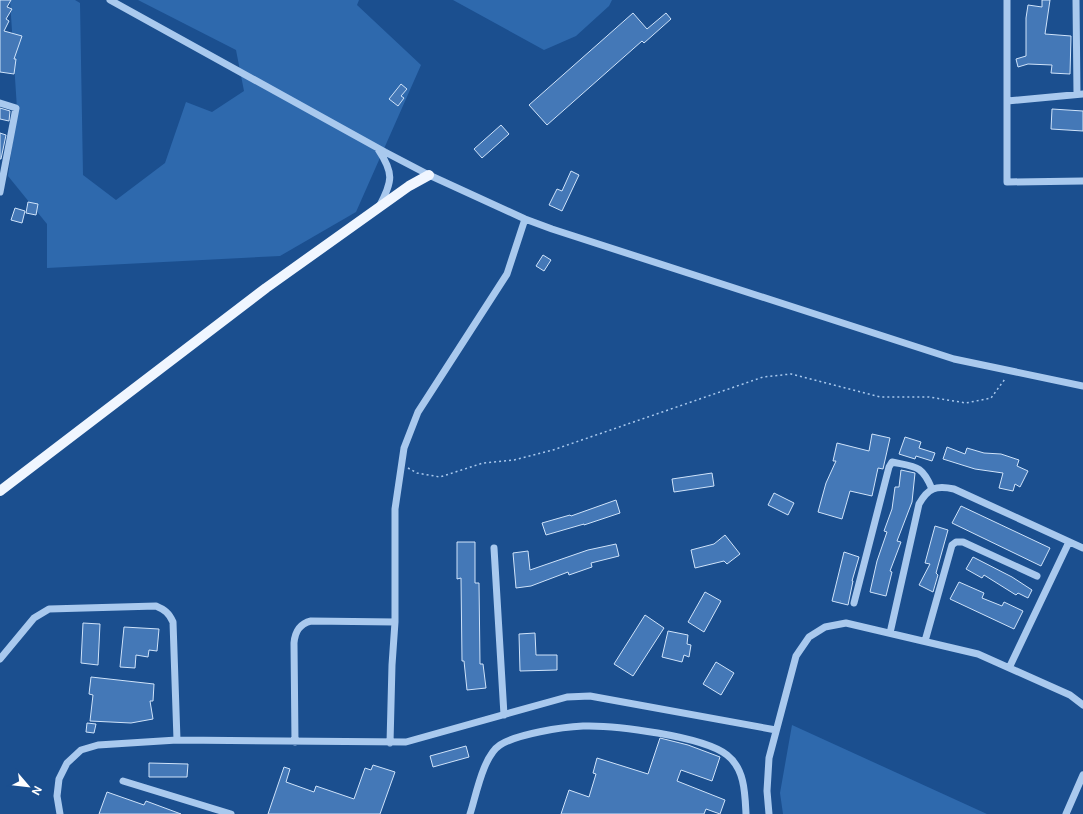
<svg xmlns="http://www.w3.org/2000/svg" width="1083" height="814" viewBox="0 0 1083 814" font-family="Inter,sans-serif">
<rect width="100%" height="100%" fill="#1b4f8f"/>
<path fill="#2e69ad" d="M 10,0 L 75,0 L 80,3 L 83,175 L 116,200 L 165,163 L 186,102 L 212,112 L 244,91 L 236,50 L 138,0 L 359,0 L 357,5 L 421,65 L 356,212 L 280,256 L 47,268 L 47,224 L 8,176 L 17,109 Z
M 453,0 L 612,0 L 609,6 L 576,36 L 544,50 Z
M 792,725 L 987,814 L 783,814 L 780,793 Z"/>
<path fill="#4478b7" stroke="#cfe3fa" d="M 0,0 L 11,0 L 7,7 L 12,9 L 6,19 L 9,21 L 4,31 L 22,36 L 14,59 L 16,59 L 14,74 L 0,72 Z
M 1042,0 L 1050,0 L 1045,34 L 1071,36 L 1070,74 L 1051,73 L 1052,65 L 1028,64 L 1018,67 L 1016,59 L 1026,56 L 1026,18 L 1028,5 L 1042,7 Z
M 633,13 L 647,29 L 666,13 L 671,19 L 644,43 L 642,41 L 547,125 L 529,105 Z
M 401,84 L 407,89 L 401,96 L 404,98 L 398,106 L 389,99 Z
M 0,108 L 10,111 L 9,121 L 0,119 Z
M 1052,109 L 1083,111 L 1083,131 L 1051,129 Z
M 501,125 L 509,134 L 482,158 L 474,149 Z
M 0,133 L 6,135 L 1,159 L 0,159 Z
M 571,171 L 579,175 L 562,211 L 549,205 L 557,189 L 562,191 Z
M 28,202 L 38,204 L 36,215 L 26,213 Z
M 15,208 L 25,211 L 22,223 L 11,220 Z
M 543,255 L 551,260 L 544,271 L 536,266 Z
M 872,434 L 890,438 L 883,469 L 878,468 L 872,496 L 850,491 L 842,519 L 818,512 L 826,483 L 836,461 L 833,461 L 837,443 L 869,451 Z
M 905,437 L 921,442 L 919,448 L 935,453 L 932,461 L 916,456 L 915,459 L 899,454 Z
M 947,447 L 965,454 L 967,448 L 984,453 L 1001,454 L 1019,460 L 1017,466 L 1028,471 L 1020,487 L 1015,484 L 1013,491 L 999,488 L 1003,473 L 975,469 L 943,459 Z
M 901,470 L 915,473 L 912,502 L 897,541 L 901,542 L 890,571 L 892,572 L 886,596 L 870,592 L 877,561 L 887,532 L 884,531 L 892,509 L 895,487 L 899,487 Z
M 712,473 L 714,486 L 674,492 L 672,479 Z
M 774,493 L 794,503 L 788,515 L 768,505 Z
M 616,500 L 620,513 L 584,525 L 584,524 L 546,535 L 542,523 L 570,515 L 571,516 Z
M 961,506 L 1050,548 L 1041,566 L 952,523 Z
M 935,526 L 948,530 L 936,573 L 938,575 L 933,592 L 919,585 L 930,564 L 925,563 Z
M 725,535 L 740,554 L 727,564 L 724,561 L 695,568 L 691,550 L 714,544 Z
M 457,542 L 475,542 L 475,583 L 479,583 L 480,664 L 483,664 L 486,688 L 467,690 L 464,661 L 462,661 L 461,578 L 457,579 Z
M 616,544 L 619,556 L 591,563 L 592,567 L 569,575 L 568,572 L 531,586 L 516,588 L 513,553 L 528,551 L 530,570 L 588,550 Z
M 844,552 L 859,557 L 852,581 L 853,581 L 848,605 L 832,601 Z
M 973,557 L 1012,577 L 1032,590 L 1028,598 L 1018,593 L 1016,595 L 984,575 L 982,578 L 966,569 Z
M 959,582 L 984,593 L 982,598 L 1002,606 L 1004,602 L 1023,611 L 1014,629 L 950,599 Z
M 705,592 L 721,601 L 704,632 L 688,622 Z
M 645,615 L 664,628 L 633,676 L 614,664 Z
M 83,623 L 100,624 L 98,665 L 81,663 Z
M 124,627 L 159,629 L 157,651 L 149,650 L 148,657 L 136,655 L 135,668 L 120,667 Z
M 668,631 L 688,635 L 687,644 L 691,645 L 689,657 L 684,655 L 682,662 L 662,657 Z
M 535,633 L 536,655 L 557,655 L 557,670 L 520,671 L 519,634 Z
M 716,662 L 734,673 L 721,695 L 703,684 Z
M 91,677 L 154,684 L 153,701 L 150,701 L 153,719 L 131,723 L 90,721 L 93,695 L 89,694 Z
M 87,723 L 96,724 L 94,733 L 86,732 Z
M 660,738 L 688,745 L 720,757 L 712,781 L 681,770 L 677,781 L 725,800 L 720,814 L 706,809 L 704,814 L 561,814 L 569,790 L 589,797 L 596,774 L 593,773 L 597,758 L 648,774 Z
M 466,746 L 469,757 L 433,767 L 430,756 Z
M 149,763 L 188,764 L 187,777 L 149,777 Z
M 373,765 L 395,772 L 380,814 L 268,814 L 284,767 L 290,769 L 286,782 L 314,792 L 316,786 L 354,799 L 365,768 L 371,770 Z
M 107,792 L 144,805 L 146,801 L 181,814 L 99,814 Z"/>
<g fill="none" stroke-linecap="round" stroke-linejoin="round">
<path stroke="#a9c9ee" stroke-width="1.5" stroke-dasharray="2 3" stroke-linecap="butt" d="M 408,468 L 417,473 L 440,477 L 483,463 L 514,460 L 553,450 L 763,377 L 791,374 L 880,397 L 929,397 L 966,403 L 991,398 L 1005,379"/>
<path stroke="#a9c9ee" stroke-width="7" d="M 110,0 L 385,152 L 429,175 L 525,219 L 552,229 L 954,359 L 1083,386
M 1007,0 L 1007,182 L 1083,181
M 1076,0 L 1077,94
M 1007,101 L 1083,94
M 0,103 L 16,108 L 0,192
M 378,149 C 394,173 393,181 379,207
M 494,548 L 504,715
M 854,603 L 889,467 L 892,462 C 916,467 922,465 932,489
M 890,633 L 919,504 C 928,488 936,485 954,489 L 1083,548
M 925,641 L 952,545 L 956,542 L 963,542 L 1037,576
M 0,659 L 34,618 L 49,609 L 156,606 C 165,610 169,613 173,622 L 177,740
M 1010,666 L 1069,542
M 295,742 L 294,643 C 295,632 299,624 311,621 L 395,622
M 390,743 L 392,665 L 395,622 L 395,509 L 404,448 L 418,412 L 507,274 L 525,219
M 123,781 L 231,814
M 60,814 L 57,796 L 59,779 L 67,763 L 81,750 L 98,745 L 177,740 L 406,742 L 567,697 L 590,696 L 776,730
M 470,814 C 476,796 483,756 500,745 C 517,734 562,727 583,726 C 614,725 703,736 727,755 C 745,769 745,794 746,814
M 769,814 L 767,791 L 769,758 L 796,656 L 809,637 L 825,627 L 846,623 L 978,654 L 1070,695 L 1083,705
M 1066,814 L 1083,775"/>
<path stroke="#f0f6ff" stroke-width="10" d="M 0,491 L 266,288 L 409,186 L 429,175"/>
</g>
<g transform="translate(28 786) rotate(118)" stroke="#1b4f8f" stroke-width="3" paint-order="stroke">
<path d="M0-3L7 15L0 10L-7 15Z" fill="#ffffff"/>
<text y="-6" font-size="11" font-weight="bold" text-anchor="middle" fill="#ffffff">N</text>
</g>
</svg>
